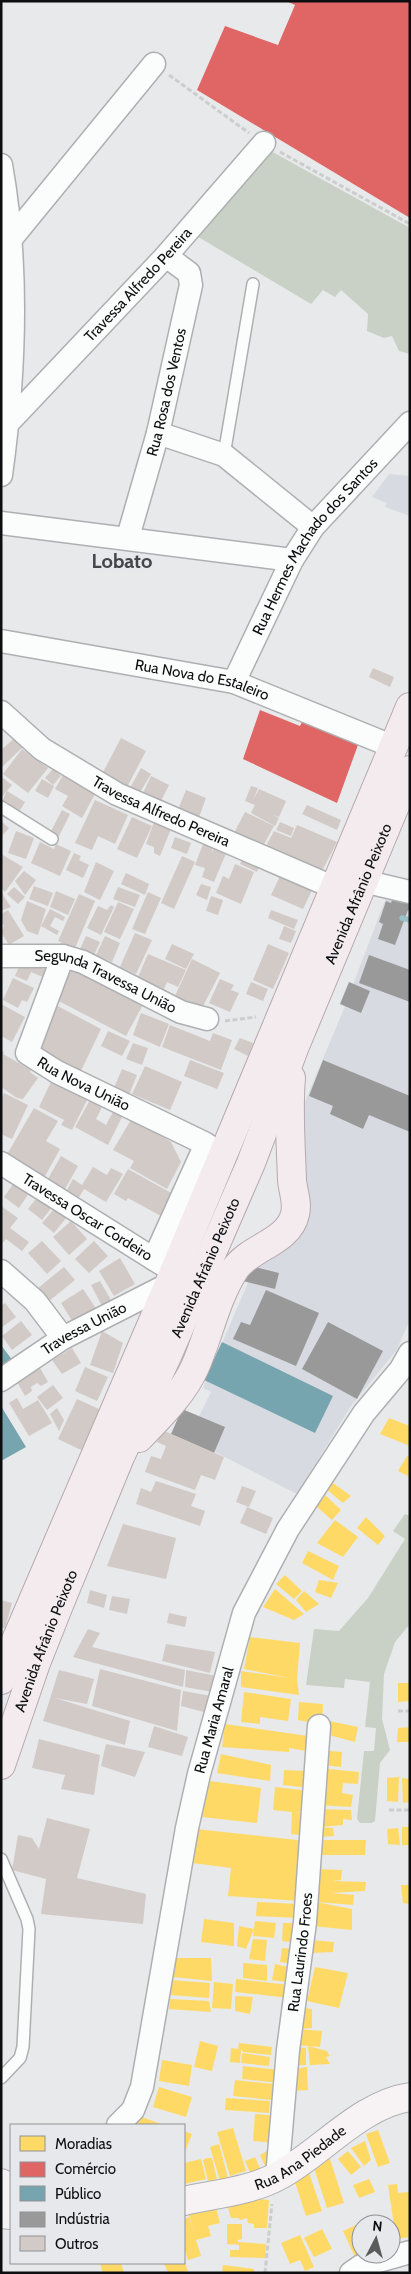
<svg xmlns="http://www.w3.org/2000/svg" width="411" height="2274" viewBox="0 0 411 2274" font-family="Cabin,sans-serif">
<rect width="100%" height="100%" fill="#e7e9eb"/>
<path fill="#d7dae1" d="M 389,474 L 410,476 L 410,516 L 385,507 L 387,503 L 372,497 Z
M 387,895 L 410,901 L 410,1320 L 396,1351 L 351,1406 L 297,1494 L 188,1438 L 211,1392 L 203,1388 L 255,1266 L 284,1247 L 301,1111 L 343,1011 Z"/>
<path fill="#c9d1c6" d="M 269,150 L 410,228 L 410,354 L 399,351 L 392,336 L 384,338 L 367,331 L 368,314 L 341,290 L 335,297 L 323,290 L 311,304 L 195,235 Z
M 405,1514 L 410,1516 L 410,1624 L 395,1642 L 384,1674 L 382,1719 L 390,1750 L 380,1763 L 375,1821 L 372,1823 L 360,1823 L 357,1819 L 364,1751 L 374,1751 L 376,1728 L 365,1727 L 370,1682 L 345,1679 L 344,1688 L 306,1685 L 314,1629 L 339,1631 L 368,1598 L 405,1539 L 393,1531 Z"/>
<path fill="#ffd966" d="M 389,1418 L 410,1426 L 410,1446 L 380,1434 Z
M 407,1456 L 410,1457 L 410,1477 L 398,1471 Z
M 333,1483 L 351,1496 L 343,1503 L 326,1489 Z
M 325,1495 L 341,1510 L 332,1520 L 317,1507 Z
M 366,1517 L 385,1536 L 378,1545 L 357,1528 Z
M 335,1520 L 358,1537 L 343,1557 L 317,1543 Z
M 308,1551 L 339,1566 L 333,1580 L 302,1563 Z
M 285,1575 L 302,1591 L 294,1599 L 276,1584 Z
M 319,1580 L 338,1583 L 331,1598 L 315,1592 Z
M 275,1589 L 304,1614 L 294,1620 L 263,1607 Z
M 304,1591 L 319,1604 L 306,1612 L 296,1600 Z
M 250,1637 L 300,1643 L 297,1679 L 299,1695 L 241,1687 L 241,1671 L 290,1678 L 244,1669 Z
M 398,1683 L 410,1683 L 410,1701 L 398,1702 Z
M 244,1692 L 291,1699 L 288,1721 L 260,1717 L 260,1724 L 241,1722 Z
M 299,1702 L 323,1704 L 322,1725 L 298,1720 Z
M 329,1721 L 358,1727 L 355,1742 L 325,1734 Z
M 225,1724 L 315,1737 L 312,1752 L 289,1748 L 289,1752 L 222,1747 Z
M 410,1727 L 409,1742 L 397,1742 L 398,1728 Z
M 321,1750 L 342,1752 L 341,1767 L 323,1765 Z
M 221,1754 L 271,1765 L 270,1781 L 217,1773 Z
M 319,1768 L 359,1772 L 358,1784 L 343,1783 L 342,1793 L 353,1795 L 351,1807 L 318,1805 Z
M 284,1770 L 307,1771 L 309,1788 L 283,1785 Z
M 399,1777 L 398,1802 L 387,1801 L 387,1778 Z
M 402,1778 L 410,1779 L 410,1802 L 403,1803 Z
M 210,1781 L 261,1788 L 257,1823 L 202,1817 Z
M 275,1787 L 310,1791 L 313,1813 L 295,1812 L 309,1814 L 308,1836 L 291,1834 L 292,1812 L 273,1810 Z
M 318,1809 L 351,1810 L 352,1820 L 343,1819 L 343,1825 L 320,1827 Z
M 317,1827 L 333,1828 L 334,1836 L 316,1837 Z
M 402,1827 L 410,1827 L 410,1845 L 402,1845 Z
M 398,1828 L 400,1845 L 388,1844 L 387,1829 Z
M 196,1829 L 306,1841 L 300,1901 L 228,1896 L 231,1868 L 192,1863 Z
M 317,1840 L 366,1840 L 365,1855 L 316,1855 Z
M 315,1869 L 342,1870 L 341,1880 L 333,1881 L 366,1882 L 365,1891 L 331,1893 L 354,1895 L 353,1905 L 316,1902 Z
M 401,1885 L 410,1885 L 410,1904 L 403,1903 Z
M 257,1902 L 299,1904 L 297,1918 L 256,1916 Z
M 316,1902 L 352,1909 L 352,1930 L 312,1926 Z
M 204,1919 L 234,1923 L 234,1946 L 201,1942 Z
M 255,1921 L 276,1923 L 274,1938 L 253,1936 Z
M 283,1923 L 299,1923 L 298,1943 L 282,1941 Z
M 239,1926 L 254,1929 L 246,1949 L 237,1946 Z
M 253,1939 L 267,1940 L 265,1961 L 249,1959 Z
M 312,1940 L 334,1942 L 333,1952 L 312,1953 Z
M 282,1948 L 296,1949 L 295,1964 L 280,1962 Z
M 176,1958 L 211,1958 L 212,1981 L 173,1977 Z
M 243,1963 L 267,1965 L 267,1981 L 243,1978 Z
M 275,1964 L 292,1968 L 292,1983 L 272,1980 Z
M 315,1967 L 348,1973 L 339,2008 L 307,2001 Z
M 236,1979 L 290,1985 L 289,1998 L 235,1992 Z
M 171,1980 L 210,1983 L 209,1998 L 170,1995 Z
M 214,1982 L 233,1984 L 231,2009 L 212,2008 Z
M 235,1996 L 253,1997 L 250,2014 L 235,2011 Z
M 170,1999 L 209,2001 L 211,2012 L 169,2009 Z
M 298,2007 L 312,2009 L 312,2028 L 299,2029 Z
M 297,2029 L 322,2031 L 320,2047 L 295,2045 Z
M 200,2041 L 218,2046 L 212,2071 L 194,2067 Z
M 239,2043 L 272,2047 L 271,2055 L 243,2052 L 241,2049 L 240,2063 L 230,2062 L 231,2048 L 238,2049 Z
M 308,2046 L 327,2051 L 330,2056 L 326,2057 L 330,2064 L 310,2065 Z
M 291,2047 L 306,2048 L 306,2065 L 292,2066 Z
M 242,2053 L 270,2057 L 269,2066 L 241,2063 Z
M 162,2060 L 192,2065 L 189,2086 L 159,2081 Z
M 243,2066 L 280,2070 L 279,2083 L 242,2079 Z
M 307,2067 L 308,2090 L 292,2091 L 293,2069 Z
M 235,2080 L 274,2084 L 272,2100 L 233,2096 Z
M 159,2087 L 192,2097 L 186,2117 L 153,2107 Z
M 226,2098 L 270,2101 L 269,2113 L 225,2110 Z
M 255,2114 L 279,2116 L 276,2143 L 253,2141 Z
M 139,2116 L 164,2125 L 136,2125 Z
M 233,2128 L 246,2171 L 230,2176 L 217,2132 Z
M 378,2130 L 390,2163 L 378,2167 L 366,2134 Z
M 184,2131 L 192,2134 L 185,2152 L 184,2152 Z
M 365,2141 L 371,2160 L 364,2166 L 351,2148 Z
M 219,2144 L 228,2178 L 220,2181 L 210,2147 Z
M 267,2151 L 273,2162 L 265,2166 L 260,2155 Z
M 348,2151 L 361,2167 L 351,2175 L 338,2159 Z
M 255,2157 L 262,2173 L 252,2177 L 245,2161 Z
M 207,2158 L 212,2158 L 217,2179 L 208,2181 L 203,2160 Z
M 201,2159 L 206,2179 L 184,2184 L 184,2163 Z
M 330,2159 L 344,2203 L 327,2208 L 313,2165 Z
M 309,2173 L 322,2211 L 306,2216 L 294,2179 Z
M 369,2179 L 375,2192 L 359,2198 L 353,2185 Z
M 397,2184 L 398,2193 L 410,2192 L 410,2237 L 396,2239 L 388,2185 Z
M 246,2198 L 269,2200 L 267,2228 L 254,2228 L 254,2224 L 248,2223 L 247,2218 L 240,2220 L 239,2218 L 231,2218 L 227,2204 Z
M 216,2208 L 220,2223 L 208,2226 L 211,2236 L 196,2240 L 201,2256 L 188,2260 L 184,2247 L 184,2219 L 189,2217 L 194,2233 L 189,2215 Z
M 227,2224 L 242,2224 L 242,2239 L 238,2240 L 238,2242 L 266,2244 L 265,2258 L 230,2257 L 230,2250 L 239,2250 L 239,2245 L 227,2244 Z
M 358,2224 L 361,2229 L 361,2254 L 355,2257 L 343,2231 Z
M 322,2229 L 332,2249 L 314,2257 L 304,2238 Z
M 300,2235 L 314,2267 L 305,2271 L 300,2260 L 290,2264 L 281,2243 Z
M 100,2263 L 121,2263 L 124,2273 L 103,2273 Z
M 164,2263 L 185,2263 L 188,2271 L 168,2273 Z
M 223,2265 L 254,2269 L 254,2273 L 227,2273 L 222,2271 Z"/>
<path fill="#e06666" d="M 286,1 L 410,1 L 410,218 L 197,90 L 225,26 L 278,45 L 295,5 Z
M 260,710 L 300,726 L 303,720 L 359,742 L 337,803 L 243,759 Z"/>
<path fill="#76a5af" d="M 222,1342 L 333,1396 L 315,1433 L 204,1380 Z
M 1,1345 L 13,1361 L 1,1370 Z
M 1,1406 L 26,1447 L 1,1461 Z"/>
<path fill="#999" d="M 395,892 L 410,897 L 410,911 L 408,910 L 395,945 L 378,939 L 383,924 L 379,922 L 386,901 L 391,903 Z
M 369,955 L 410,970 L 410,1002 L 359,983 Z
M 349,982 L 370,991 L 361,1013 L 340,1004 Z
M 323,1060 L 410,1096 L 410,1132 L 369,1115 L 363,1129 L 330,1114 L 333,1106 L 309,1096 Z
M 251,1266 L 279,1273 L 275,1289 L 243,1281 Z
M 266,1290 L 319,1313 L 296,1366 L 233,1339 L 241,1322 L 250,1325 Z
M 328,1322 L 383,1351 L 357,1399 L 302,1369 Z
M 182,1409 L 225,1427 L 214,1453 L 171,1434 Z"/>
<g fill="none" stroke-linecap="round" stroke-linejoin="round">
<path stroke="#9bc2ca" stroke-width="5.5" d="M 402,918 L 410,920"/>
</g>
<path fill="#d2cac7" d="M 373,668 L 394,677 L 390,687 L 369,677 Z
M 16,737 L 24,746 L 1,768 L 1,750 Z
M 121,738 L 146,751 L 126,789 L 101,776 Z
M 22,749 L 48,768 L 28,793 L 3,774 Z
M 141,768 L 151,774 L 139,794 L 130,788 Z
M 53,769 L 61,776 L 53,785 L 45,778 Z
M 63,775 L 95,794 L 82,818 L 62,806 L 68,796 L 55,789 Z
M 151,776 L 169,785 L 160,803 L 142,795 Z
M 3,778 L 12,785 L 1,798 L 1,781 Z
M 42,779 L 54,786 L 48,798 L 35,791 Z
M 251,786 L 258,788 L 253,800 L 259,789 L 286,801 L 279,817 L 273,815 L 279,818 L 275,826 L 251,813 L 255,805 L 245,801 Z
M 186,790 L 206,798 L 198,820 L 177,812 Z
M 7,791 L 25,802 L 19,812 L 2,801 Z
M 95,800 L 128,815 L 115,844 L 98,836 L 92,850 L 75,843 Z
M 307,805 L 341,820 L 337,830 L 302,814 Z
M 62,810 L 70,814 L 58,838 L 50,833 Z
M 245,812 L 274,826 L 263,846 L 233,835 Z
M 132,817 L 152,826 L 137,858 L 117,849 Z
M 1,821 L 9,828 L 1,837 Z
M 154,822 L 171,829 L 160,856 L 154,853 L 154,847 L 146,844 Z
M 280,822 L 294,828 L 291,836 L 276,830 Z
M 297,825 L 337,842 L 322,871 L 265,848 L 274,831 L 291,838 Z
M 16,831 L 34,838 L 26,859 L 8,853 Z
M 175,837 L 191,843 L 187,854 L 171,848 Z
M 40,842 L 54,849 L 56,844 L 71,851 L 60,876 L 31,863 Z
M 203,844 L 213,848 L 211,854 L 215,846 L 227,851 L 214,882 L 202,877 L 205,868 L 195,865 Z
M 74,853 L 81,856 L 79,860 L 89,865 L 83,878 L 66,870 Z
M 1,854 L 23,867 L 5,892 L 1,887 Z
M 182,856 L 195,862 L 174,909 L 161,903 Z
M 244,856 L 260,864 L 257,872 L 240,864 Z
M 96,862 L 114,871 L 100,900 L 84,892 Z
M 235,864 L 254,872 L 241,904 L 216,893 L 223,876 L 229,879 Z
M 24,871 L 36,880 L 25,895 L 15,881 Z
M 126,873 L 149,884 L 145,895 L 121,884 Z
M 280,876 L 312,890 L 303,909 L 271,895 Z
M 201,884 L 211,887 L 207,900 L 196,895 Z
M 34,886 L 53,893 L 48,906 L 29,899 Z
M 14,887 L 25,897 L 18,904 L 7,894 Z
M 118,887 L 140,895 L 135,907 L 113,899 Z
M 56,891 L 75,899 L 68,915 L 50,907 Z
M 1,892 L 11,907 L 1,911 Z
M 148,892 L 161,898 L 145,934 L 132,929 Z
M 79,894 L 95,901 L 75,948 L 58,941 Z
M 211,896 L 223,900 L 218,915 L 206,911 Z
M 27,901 L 46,909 L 38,935 L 27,931 L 21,920 Z
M 118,902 L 134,909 L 120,939 L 104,932 Z
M 111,905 L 114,907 L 101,935 L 87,928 L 98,906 L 107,910 Z
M 50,909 L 65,917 L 63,921 L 55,917 L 50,926 L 59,931 L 57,935 L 41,926 Z
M 8,910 L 24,936 L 9,945 L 1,932 L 4,926 L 1,921 L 1,914 Z
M 271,910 L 298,920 L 294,929 L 268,918 Z
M 284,926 L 296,931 L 291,943 L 279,939 Z
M 135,933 L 152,940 L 136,974 L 120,967 Z
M 86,936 L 100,942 L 94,955 L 80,949 Z
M 105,936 L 120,943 L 112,962 L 96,955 Z
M 172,944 L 194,954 L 186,969 L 165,959 Z
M 268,944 L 289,953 L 273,989 L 253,980 Z
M 148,954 L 186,970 L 178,987 L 167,982 L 164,989 L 138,977 Z
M 22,959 L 46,970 L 43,977 L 31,972 L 27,981 L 15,976 Z
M 192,959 L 220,973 L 202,1008 L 175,996 Z
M 71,960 L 146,999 L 126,1036 L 51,997 Z
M 13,978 L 34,988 L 27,1002 L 22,1000 L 18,1008 L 3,1000 Z
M 220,979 L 234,985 L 231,990 L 239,993 L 230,1012 L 209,1003 Z
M 251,982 L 268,989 L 263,1001 L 246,994 Z
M 52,1003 L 101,1029 L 79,1075 L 31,1049 Z
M 1,1004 L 25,1017 L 12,1042 L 1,1036 Z
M 141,1013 L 169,1024 L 160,1047 L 133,1035 Z
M 170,1025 L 210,1041 L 213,1033 L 232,1040 L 221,1070 L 162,1047 Z
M 108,1031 L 130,1041 L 122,1056 L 101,1046 Z
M 240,1038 L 253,1043 L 248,1056 L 234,1049 Z
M 133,1043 L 148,1048 L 142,1065 L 126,1059 Z
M 1,1050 L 4,1052 L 3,1054 L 31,1070 L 30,1072 L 38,1078 L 23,1099 L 17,1098 L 1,1087 Z
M 190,1060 L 224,1073 L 217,1089 L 184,1076 Z
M 145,1066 L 182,1082 L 170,1110 L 132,1094 Z
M 122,1069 L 137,1075 L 129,1095 L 114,1088 Z
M 51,1082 L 87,1100 L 72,1130 L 61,1125 L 64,1120 L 39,1107 Z
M 4,1093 L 28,1105 L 12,1139 L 1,1134 L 1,1099 Z
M 90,1100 L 102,1107 L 96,1119 L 106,1125 L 114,1110 L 123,1115 L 108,1145 L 75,1127 Z
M 34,1108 L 58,1121 L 46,1141 L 60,1149 L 43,1180 L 5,1158 Z
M 132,1118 L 171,1142 L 181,1162 L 167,1189 L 130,1168 L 134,1161 L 113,1150 Z
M 61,1156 L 78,1166 L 61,1196 L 45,1184 Z
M 93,1167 L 107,1175 L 111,1168 L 123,1174 L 106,1202 L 84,1189 L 76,1202 L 64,1195 L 73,1179 L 82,1185 Z
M 128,1169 L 173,1194 L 161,1216 L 128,1198 L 126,1201 L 114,1194 Z
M 18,1177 L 33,1187 L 19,1208 L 4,1197 Z
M 42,1191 L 56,1202 L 42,1220 L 28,1209 Z
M 1,1206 L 18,1218 L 10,1228 L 29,1242 L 22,1251 L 6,1239 L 1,1245 Z
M 55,1208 L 67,1217 L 54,1233 L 42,1223 Z
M 71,1221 L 87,1239 L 69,1255 L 53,1237 Z
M 42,1241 L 61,1261 L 47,1274 L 28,1253 Z
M 94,1241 L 108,1256 L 89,1273 L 75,1259 Z
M 120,1258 L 135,1284 L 114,1296 L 99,1271 Z
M 64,1267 L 75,1280 L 49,1301 L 38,1288 Z
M 100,1281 L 111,1300 L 102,1306 L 91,1285 Z
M 83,1289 L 97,1310 L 74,1324 L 61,1303 Z
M 5,1303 L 16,1317 L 1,1328 L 1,1306 Z
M 21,1321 L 32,1335 L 12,1350 L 2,1336 Z
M 102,1331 L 123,1343 L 113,1373 L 90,1365 Z
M 72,1348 L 81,1363 L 62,1374 L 52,1360 Z
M 85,1367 L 108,1377 L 97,1401 L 75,1391 Z
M 40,1368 L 48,1382 L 41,1386 L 37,1383 L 31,1387 L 32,1391 L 25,1396 L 17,1382 Z
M 53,1385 L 63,1398 L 47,1410 L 37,1397 Z
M 17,1398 L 23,1409 L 38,1400 L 52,1423 L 29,1436 L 9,1403 Z
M 77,1399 L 101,1410 L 83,1451 L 58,1439 Z
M 57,1408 L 64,1420 L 59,1431 L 50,1414 Z
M 162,1430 L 224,1457 L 215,1480 L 201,1475 L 195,1490 L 145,1472 L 151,1456 L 161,1459 L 166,1446 L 157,1442 Z
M 156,1481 L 196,1494 L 191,1506 L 205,1511 L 200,1526 L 136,1504 L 141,1488 L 151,1492 Z
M 242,1486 L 256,1491 L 249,1507 L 236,1502 Z
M 247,1507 L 273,1518 L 266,1534 L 240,1523 Z
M 123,1524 L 176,1538 L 166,1579 L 107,1566 Z
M 90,1590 L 107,1595 L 104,1608 L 87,1603 Z
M 112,1596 L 130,1599 L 127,1614 L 109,1610 Z
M 1,1600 L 12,1603 L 5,1628 L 1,1627 Z
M 169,1613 L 187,1617 L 185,1627 L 167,1623 Z
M 88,1629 L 100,1633 L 92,1647 L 185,1670 L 183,1687 L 73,1657 Z
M 166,1644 L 215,1652 L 210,1673 L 162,1661 Z
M 100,1669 L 181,1690 L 177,1731 L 92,1706 Z
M 59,1670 L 94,1679 L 87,1704 L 55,1698 L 130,1721 L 125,1745 L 43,1721 Z
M 186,1670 L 222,1677 L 218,1693 L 185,1687 Z
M 183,1691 L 217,1697 L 215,1715 L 181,1706 Z
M 154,1726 L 188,1737 L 182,1756 L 148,1747 Z
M 39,1739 L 100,1755 L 94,1795 L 61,1789 L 65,1775 L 32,1768 Z
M 106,1744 L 145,1752 L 135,1777 L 101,1766 Z
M 47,1818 L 90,1829 L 77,1878 L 146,1894 L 143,1924 L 41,1914 L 46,1879 L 12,1870 L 18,1835 L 32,1838 L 39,1849 Z"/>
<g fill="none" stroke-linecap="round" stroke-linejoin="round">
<g stroke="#aeafb1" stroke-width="14">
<path id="lane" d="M 224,455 L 253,284
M 1,807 L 52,839
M 1,1859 L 27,1919 L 29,1929 L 23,2047 L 20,2058 L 1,2078"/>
</g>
<g stroke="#aeafb1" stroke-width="25">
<g id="street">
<path d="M 1,165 C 19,266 15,373 1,475"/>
<path d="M 10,240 L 154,64"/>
<path id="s1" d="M 8,423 L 166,256 L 264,143"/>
<path d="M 158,433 L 224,455 L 313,527"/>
<path d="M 1,523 L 292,560"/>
<path id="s2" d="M 128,537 L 158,433 L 191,285 L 189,273 L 166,256"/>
<path id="s3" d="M 1,641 L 234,682 L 394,747"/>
<path id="s4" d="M 234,682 L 292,560 L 313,527 L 410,423"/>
<path id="s5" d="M 1,712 L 42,749 L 117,794 L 335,888"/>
<path d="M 363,881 L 410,892"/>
<path id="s6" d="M 1,956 L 63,956 L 83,962 L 181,1012 L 207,1019"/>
<path id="s7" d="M 63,956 L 27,1053 L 57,1072 L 206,1144 L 154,1259"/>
<path id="s8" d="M 1,1163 L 165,1266"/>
<path d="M 1,1271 L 35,1301 L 63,1338"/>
<path id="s9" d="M 1,1380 L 63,1338 L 169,1284"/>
<path id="s10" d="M 118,2125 L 133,2110 L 142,2087 L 187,1828 L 199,1774 L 244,1613 L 288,1529 L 364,1413 L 401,1369 L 410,1353"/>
<path id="s11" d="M 277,2177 L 288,2050 L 305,1922 L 319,1726"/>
<path d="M 351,2273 L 361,2266 L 410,2252"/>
</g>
</g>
<g stroke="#aeafb1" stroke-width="30">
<g id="secondary">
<path d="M 1,2183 L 11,2190"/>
<path id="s12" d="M 184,2201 C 215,2194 252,2191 280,2175 C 322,2152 361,2104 410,2097"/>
<path d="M 1,2214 L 11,2215"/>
</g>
</g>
<g stroke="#b7a9ad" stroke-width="30">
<g id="primary">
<path d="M 139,1438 C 159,1417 183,1394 195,1367 C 209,1335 216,1298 235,1269 C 250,1247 289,1242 295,1214 C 298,1202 293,1192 292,1180 C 291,1146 288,1112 291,1078"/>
<path d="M 1,1680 L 16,1640 L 169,1284 L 410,707"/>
<path id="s13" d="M 1,1765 L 36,1663 L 59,1605 L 120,1457 L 168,1354 L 251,1163 L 295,1046 L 410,770"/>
</g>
</g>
<path stroke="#cdcdcd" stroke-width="3" stroke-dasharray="5 2.5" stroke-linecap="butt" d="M 169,75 L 249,133
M 280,152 L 410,224
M 225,1021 L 256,1017
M 398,1711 L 410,1711
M 389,1810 L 410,1810
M 265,2273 L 272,2204"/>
<use href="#lane" stroke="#fbfcfc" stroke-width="11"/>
<use href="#street" stroke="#fbfcfc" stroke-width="22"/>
<use href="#secondary" stroke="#f7f3f4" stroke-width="28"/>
<use href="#primary" stroke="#f3ebee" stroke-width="28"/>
</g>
<g text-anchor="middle" stroke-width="5" stroke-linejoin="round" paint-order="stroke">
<g font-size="15" fill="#0d0e0f" stroke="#e6e8ec">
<text dy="5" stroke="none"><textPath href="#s1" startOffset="190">Travessa Alfredo Pereira</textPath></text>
<text dy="5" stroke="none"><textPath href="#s2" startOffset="150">Rua Rosa dos Ventos</textPath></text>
<text dy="5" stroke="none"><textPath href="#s4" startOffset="159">Rua Hermes Machado dos Santos</textPath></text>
<text dy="5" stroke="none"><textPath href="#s3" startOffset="205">Rua Nova do Estaleiro</textPath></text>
<text dy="5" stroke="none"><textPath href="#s5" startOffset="190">Travessa Alfredo Pereira</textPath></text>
<text dy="5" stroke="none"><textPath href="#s13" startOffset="942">Avenida Afrânio Peixoto</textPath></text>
<text dy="5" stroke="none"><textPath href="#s6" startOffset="110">Segunda Travessa União</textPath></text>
<text dy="5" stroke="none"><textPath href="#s7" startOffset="168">Rua Nova União</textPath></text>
<text dy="5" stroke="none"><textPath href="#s8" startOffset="102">Travessa Oscar Cordeiro</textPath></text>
<text dy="5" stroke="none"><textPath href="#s13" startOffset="538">Avenida Afrânio Peixoto</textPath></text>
<text dy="5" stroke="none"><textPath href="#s9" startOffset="98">Travessa União</textPath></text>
<text dy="5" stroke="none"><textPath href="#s13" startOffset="132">Avenida Afrânio Peixoto</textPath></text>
<text dy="5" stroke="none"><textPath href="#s10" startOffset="420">Rua Maria Amaral</textPath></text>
<text dy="5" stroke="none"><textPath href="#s11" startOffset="226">Rua Laurindo Froes</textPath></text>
<text dy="5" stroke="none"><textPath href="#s12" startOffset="126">Rua Ana Piedade</textPath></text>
</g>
<g font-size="20" font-weight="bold" fill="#444649" stroke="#e6e8ec">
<text x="122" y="568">Lobato</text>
</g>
</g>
<rect width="411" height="2274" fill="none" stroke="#0d0e0f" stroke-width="5"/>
<rect x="10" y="2124" width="175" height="140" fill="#e6e8ec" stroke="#8f9194"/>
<rect x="20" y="2136" width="25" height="15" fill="#ffd966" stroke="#8f9194"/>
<text x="55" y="2149" font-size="15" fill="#0d0e0f">Moradias</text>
<rect x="20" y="2162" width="25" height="15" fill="#e06666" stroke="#8f9194"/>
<text x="55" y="2174" font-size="15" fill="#0d0e0f">Comércio</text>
<rect x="20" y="2186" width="25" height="15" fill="#76a5af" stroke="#8f9194"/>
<text x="55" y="2199" font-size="15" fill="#0d0e0f">Público</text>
<rect x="20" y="2212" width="25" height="15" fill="#999999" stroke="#8f9194"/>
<text x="55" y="2224" font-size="15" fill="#0d0e0f">Indústria</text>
<rect x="20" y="2236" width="25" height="15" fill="#d2cac7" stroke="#8f9194"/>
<text x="55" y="2249" font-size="15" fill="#0d0e0f">Outros</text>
<g transform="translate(376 2239) rotate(6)"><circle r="24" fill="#e6e8ec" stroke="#8f9194"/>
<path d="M0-4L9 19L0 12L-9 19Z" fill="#595b5c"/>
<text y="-8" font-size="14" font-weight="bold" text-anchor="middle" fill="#0d0e0f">N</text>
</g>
</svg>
